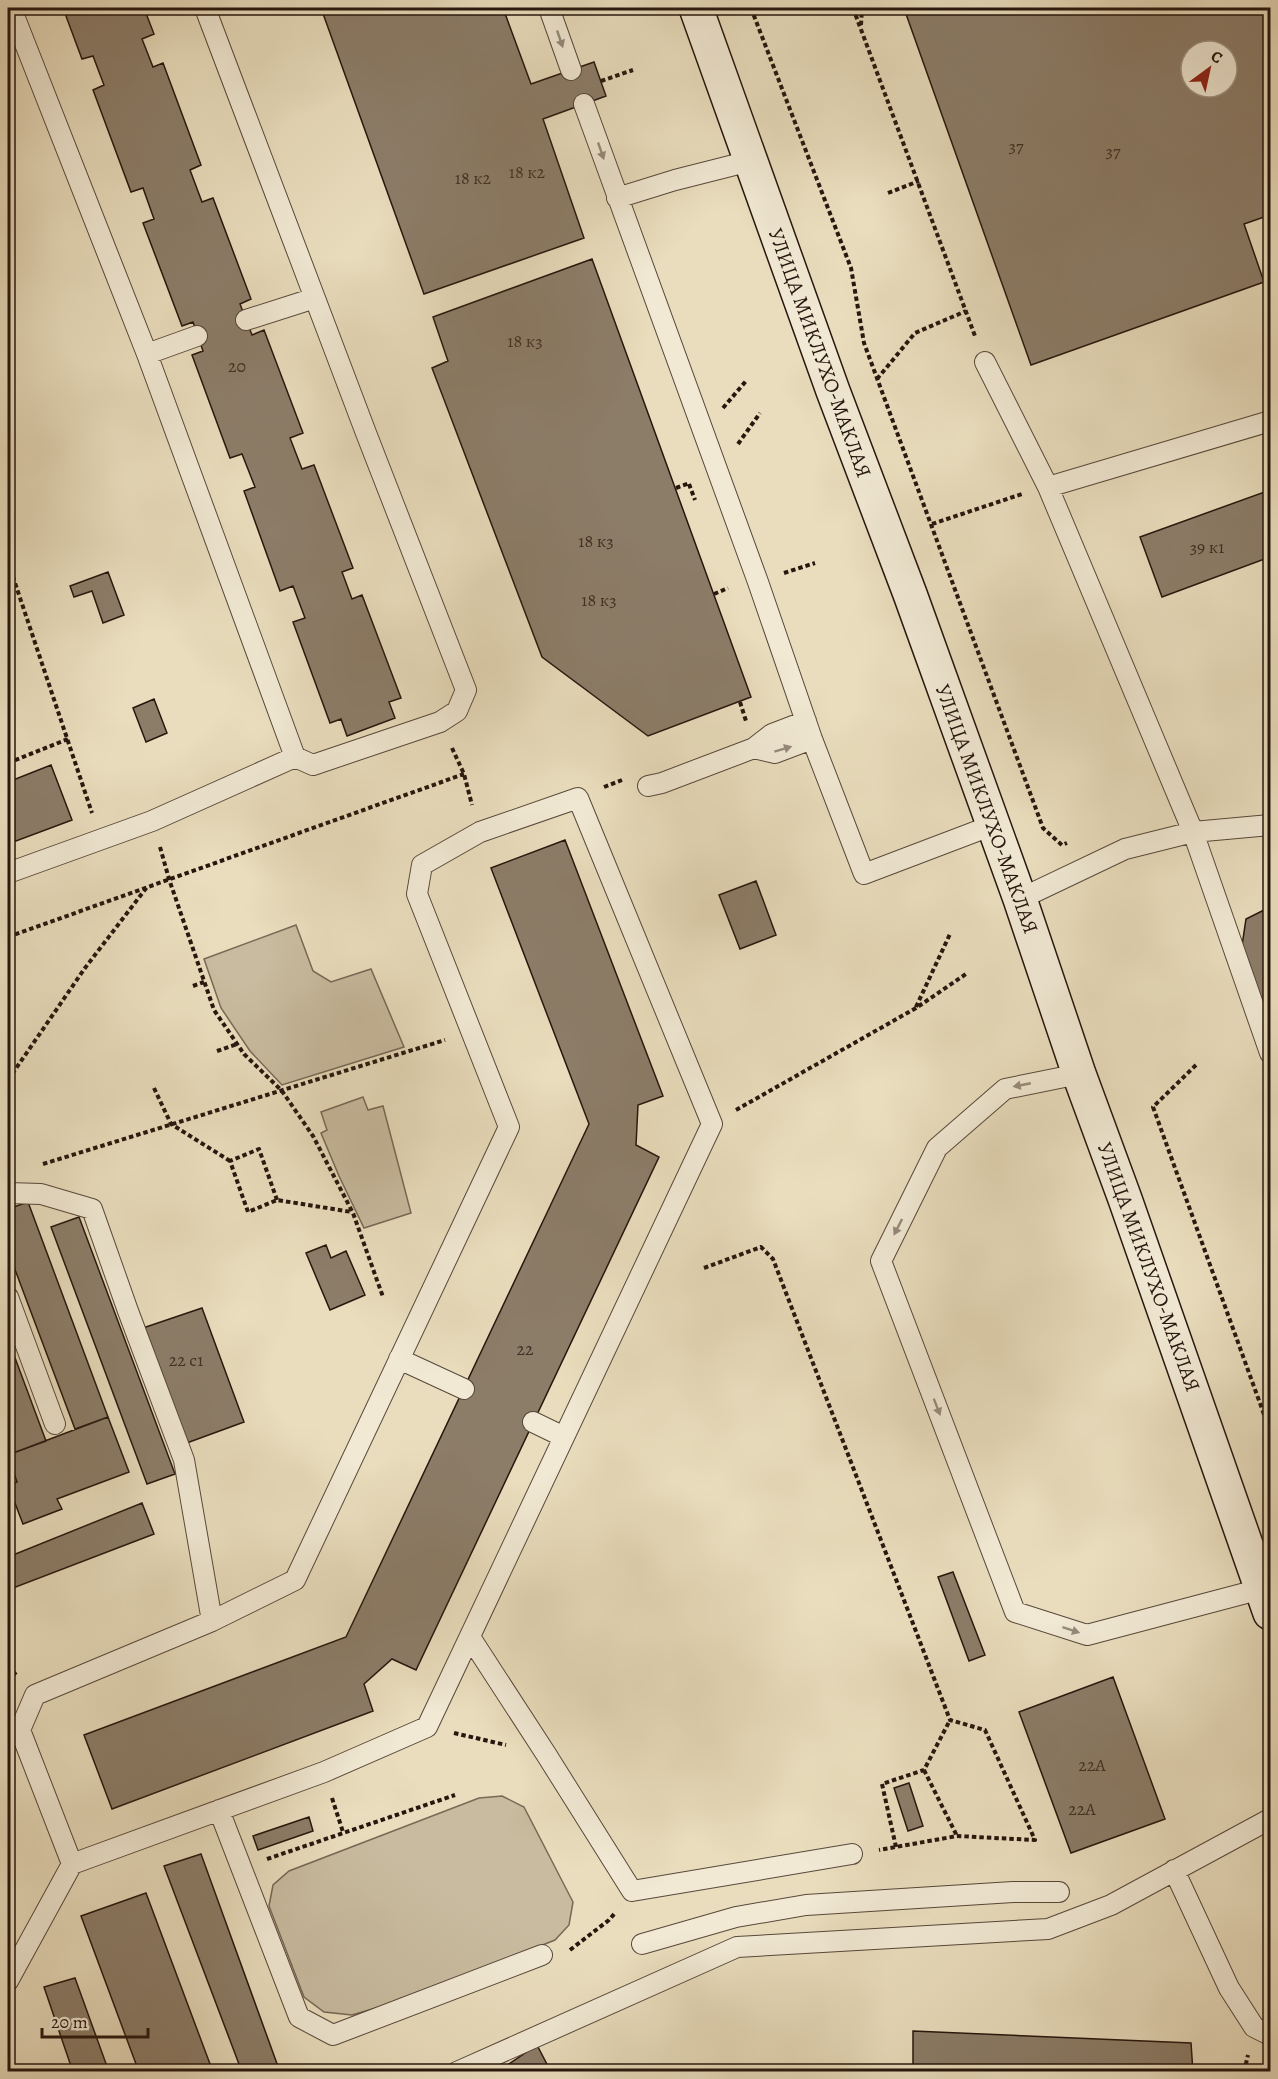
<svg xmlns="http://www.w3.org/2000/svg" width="1278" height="2079" viewBox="0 0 1278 2079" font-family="Alegreya,serif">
<rect width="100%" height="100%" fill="#e9ddbd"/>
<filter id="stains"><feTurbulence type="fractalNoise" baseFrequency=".00333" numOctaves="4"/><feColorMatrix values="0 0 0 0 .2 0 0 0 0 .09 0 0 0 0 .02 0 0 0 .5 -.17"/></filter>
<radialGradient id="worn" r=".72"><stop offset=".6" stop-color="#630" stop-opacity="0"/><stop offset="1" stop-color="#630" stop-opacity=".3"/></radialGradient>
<path fill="#c8bb9f" stroke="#786856" stroke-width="1.5" d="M 296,925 L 313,971 L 331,982 L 371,969 L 404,1047 L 282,1085 L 250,1051 L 221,1008 L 204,959 Z
M 363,1097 L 368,1110 L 383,1106 L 411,1213 L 364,1228 L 339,1176 L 321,1133 L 327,1130 L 321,1112 Z
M 502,1796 L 524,1807 L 573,1902 L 569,1925 L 555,1940 L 413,1997 L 352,2015 L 324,2012 L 304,1997 L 269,1906 L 273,1885 L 289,1871 L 479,1798 Z"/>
<path fill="#8c7d69" stroke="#27160e" stroke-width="1.5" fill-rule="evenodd" d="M 63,8 L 144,8 L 154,34 L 142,39 L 153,67 L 163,63 L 201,165 L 190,170 L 202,202 L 213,198 L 251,299 L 240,304 L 252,335 L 264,330 L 303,433 L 290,438 L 302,469 L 314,465 L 353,568 L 342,572 L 352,599 L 362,595 L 401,698 L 389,702 L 395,718 L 347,736 L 341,719 L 330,723 L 293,622 L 305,618 L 293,586 L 280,591 L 244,491 L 255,487 L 242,454 L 230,458 L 192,355 L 203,351 L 193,322 L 182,326 L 143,223 L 154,219 L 143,188 L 131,192 L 93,90 L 104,85 L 93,56 L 82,59 Z
M 321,8 L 503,8 L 531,84 L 594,62 L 606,96 L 543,119 L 584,238 L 424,294 Z
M 924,8 L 1270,8 L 1270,215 L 1244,224 L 1264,282 L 1031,365 L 906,14 ZM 1191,51 L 1227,51 L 1227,87 L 1191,87 Z
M 592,259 L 751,697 L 648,736 L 542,657 L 432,368 L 448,361 L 433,317 Z
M 1270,490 L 1270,557 L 1162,597 L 1140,537 Z
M 108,572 L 124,615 L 103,623 L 92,591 L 74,597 L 70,586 Z
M 8,634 L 14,653 L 8,655 Z
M 154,699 L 167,733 L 146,742 L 133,708 Z
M 51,765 L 72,820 L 8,844 L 8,782 Z
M 565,840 L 663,1096 L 638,1105 L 636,1145 L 659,1157 L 416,1670 L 392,1659 L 364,1684 L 373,1711 L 112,1809 L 84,1735 L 346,1637 L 589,1124 L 491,868 Z
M 756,881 L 776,935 L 740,949 L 719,895 Z
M 1270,907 L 1270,1029 L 1240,959 L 1246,919 Z
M 28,1202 L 108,1417 L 75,1429 L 8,1251 L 8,1209 Z
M 79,1217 L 175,1474 L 147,1484 L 51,1227 Z
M 326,1245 L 331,1258 L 346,1251 L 365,1295 L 330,1310 L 306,1253 Z
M 202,1308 L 244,1422 L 184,1444 L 140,1329 Z
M 8,1339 L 46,1441 L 8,1455 Z
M 108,1417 L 129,1472 L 57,1499 L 62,1509 L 23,1524 L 8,1485 L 17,1482 L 8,1455 Z
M 142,1503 L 154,1534 L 8,1590 L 8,1557 Z
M 953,1572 L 985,1655 L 969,1661 L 938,1577 Z
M 1113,1677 L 1165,1819 L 1071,1853 L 1019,1712 Z
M 909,1783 L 923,1826 L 908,1831 L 894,1788 Z
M 309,1817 L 313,1831 L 258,1850 L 253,1836 Z
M 201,1854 L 280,2072 L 242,2072 L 164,1866 Z
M 146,1893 L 213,2072 L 139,2072 L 81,1916 Z
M 75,1978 L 109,2072 L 73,2072 L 44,1987 Z
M 913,2031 L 1191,2043 L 1193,2072 L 913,2072 Z
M 537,2045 L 551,2072 L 497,2072 Z"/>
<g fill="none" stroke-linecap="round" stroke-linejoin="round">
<g stroke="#58483a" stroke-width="22">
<path id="lane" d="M 11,8 L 147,354 L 295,757 L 313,765 L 440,722 L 457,711 L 466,690 L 366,433 L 205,8
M 549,8 L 571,70
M 584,104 L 758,582 L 812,739 L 864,874 L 993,825
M 617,198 L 675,180 L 750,161
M 246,320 L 315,298
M 147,354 L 197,336
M 985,362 L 1048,487 L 1193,832 L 1125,849 L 1020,899
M 1048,487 L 1270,421
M 754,748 L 775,753 L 812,739
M 648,786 L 662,783 L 754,748 L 772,734 L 806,721
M 1270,825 L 1193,832 L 1270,1053
M 8,873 L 152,821 L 295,757
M 1079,1074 L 1005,1089 L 937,1148 L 881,1261 L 1015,1612 L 1087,1635 L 1261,1589
M 8,1193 L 41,1194 L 92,1209 L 128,1311 L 184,1460 L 212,1621
M 8,1297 L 55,1424
M 399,1359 L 464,1389
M 533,1422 L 564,1437
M 470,1637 L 546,1754 L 632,1891 L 852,1854
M 219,1810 L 299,2017 L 333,2035 L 542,1955
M 1174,1870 L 1229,1988 L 1254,2027 L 1270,2035
M 642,1944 L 736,1917 L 806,1905 L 1013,1892 L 1059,1892
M 8,1981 L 72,1864 L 324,1772 L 427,1727 L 712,1124 L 578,798 L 480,832 L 422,865 L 417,894 L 509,1127 L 295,1580 L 212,1621 L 35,1695 L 20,1730 L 72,1864
M 457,2072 L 737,1947 L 1048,1929 L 1111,1905 L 1270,1819"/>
</g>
<g stroke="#27160e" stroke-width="36">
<path id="secondary" d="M 696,8 L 833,391 L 910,594 L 1020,899 L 1079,1074 L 1125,1199 L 1270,1613"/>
</g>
<path stroke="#27160e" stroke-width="4" stroke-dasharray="4.5 3" stroke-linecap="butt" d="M 751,8 L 851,268 L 864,343 L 1043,828 L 1062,845 L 1067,843
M 853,8 L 975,336
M 861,25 L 862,8
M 601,81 L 633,70
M 888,193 L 919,181
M 877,379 L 915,333 L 966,311
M 723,408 L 746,381
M 738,444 L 760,413
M 689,484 L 695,500
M 676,488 L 690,483
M 932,524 L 1022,494
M 8,562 L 92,813
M 784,573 L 815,563
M 714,594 L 728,588
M 740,702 L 746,721
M 452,748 L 464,774 L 472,805
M 8,763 L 68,739
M 604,787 L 622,780
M 160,847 L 169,879 L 214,1010 L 244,1054 L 282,1091 L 313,1136 L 353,1213 L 383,1297
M 8,937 L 464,774
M 193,986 L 204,982
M 916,1007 L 950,934
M 217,1051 L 237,1044
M 1196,1065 L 1153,1107 L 1270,1431
M 8,1080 L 85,968 L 147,887
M 154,1088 L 171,1124 L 230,1161
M 736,1110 L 916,1008 L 966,974
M 43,1164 L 445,1040
M 277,1200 L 259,1149 L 230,1161 L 248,1212 L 277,1200 L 352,1212
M 704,1268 L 761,1247 L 773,1259 L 950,1720 L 985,1730 L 1035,1840 L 957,1836 L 879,1850
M 8,1666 L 17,1676
M 454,1733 L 506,1745
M 924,1770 L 957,1836
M 332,1798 L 343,1832
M 896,1847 L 882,1784 L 924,1770 L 950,1720
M 267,1859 L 455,1795
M 570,1950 L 609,1920 L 615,1913
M 1244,2072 L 1248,2055"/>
<use href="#lane" stroke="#f1e9d4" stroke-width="20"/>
<use href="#secondary" stroke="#f1e9d4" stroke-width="33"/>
</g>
<defs><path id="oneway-solid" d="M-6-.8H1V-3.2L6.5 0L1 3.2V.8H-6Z" transform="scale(1.5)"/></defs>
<g fill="#968a7b">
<use href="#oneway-solid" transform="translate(560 39) rotate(71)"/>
<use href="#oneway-solid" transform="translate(601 151) rotate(71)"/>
<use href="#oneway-solid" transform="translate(783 749) rotate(-17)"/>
<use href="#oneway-solid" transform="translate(1022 1085) rotate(169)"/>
<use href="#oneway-solid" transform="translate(898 1227) rotate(117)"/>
<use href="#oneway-solid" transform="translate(937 1407) rotate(69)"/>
<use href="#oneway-solid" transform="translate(1071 1630) rotate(18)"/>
</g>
<g text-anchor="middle" stroke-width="5" stroke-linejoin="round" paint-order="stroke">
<g font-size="18" fill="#403025">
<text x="1016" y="152">37</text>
<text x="1113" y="157">37</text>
<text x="527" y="178">18 к2</text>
<text x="473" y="184">18 к2</text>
<text x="525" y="347">18 к3</text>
<text x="237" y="372">20</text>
<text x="596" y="547">18 к3</text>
<text x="1207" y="553">39 к1</text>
<text x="599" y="606">18 к3</text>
<text x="525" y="1355">22</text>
<text x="186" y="1366">22 с1</text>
<text x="1092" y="1771">22А</text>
<text x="1082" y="1815">22А</text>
</g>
<g font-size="21" fill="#27160e" stroke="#f1e9d4">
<text transform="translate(820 353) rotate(70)" y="7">УЛИЦА МИКЛУХО-МАКЛАЯ</text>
<text transform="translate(987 809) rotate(70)" y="7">УЛИЦА МИКЛУХО-МАКЛАЯ</text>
<text transform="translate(1149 1267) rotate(70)" y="7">УЛИЦА МИКЛУХО-МАКЛАЯ</text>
</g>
</g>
<rect width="1278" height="2079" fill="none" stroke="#e9ddbd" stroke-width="30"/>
<rect x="9" y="9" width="1260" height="2061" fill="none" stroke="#27160e" stroke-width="3"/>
<rect x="15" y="15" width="1248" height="2049" fill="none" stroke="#27160e" stroke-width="1.5"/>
<g transform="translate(1209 69) rotate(33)"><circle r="28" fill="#f1e9d4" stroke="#a09585" stroke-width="1.5"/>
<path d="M0-4.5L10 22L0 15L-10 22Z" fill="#8f2418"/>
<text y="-9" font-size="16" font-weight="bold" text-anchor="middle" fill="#27160e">С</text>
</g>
<path d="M42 2028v9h106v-9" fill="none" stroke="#27160e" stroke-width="3"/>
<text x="51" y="2028" font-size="18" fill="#27160e" stroke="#f1e9d4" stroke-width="4.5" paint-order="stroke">20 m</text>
<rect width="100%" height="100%" filter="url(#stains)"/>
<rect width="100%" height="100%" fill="url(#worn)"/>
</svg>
